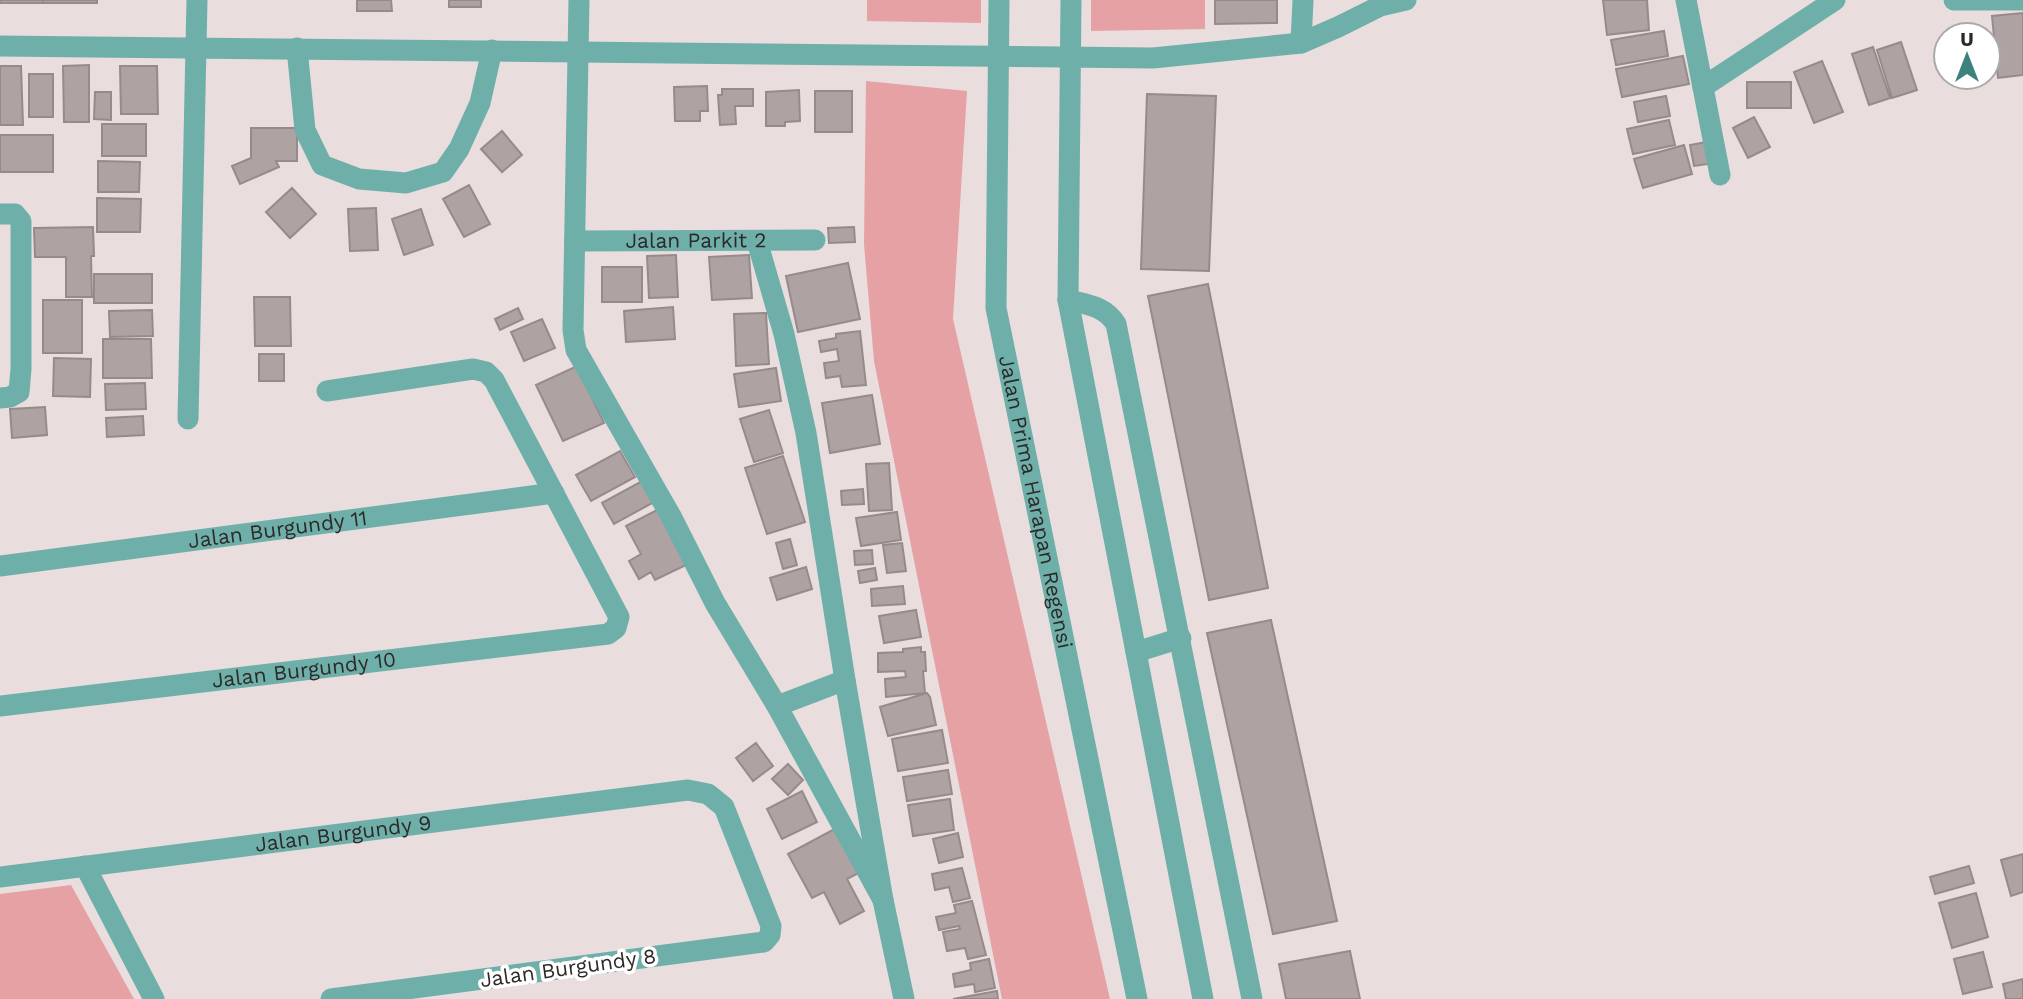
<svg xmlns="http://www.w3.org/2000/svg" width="2023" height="999" viewBox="0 0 2023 999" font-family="'Work Sans',sans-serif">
<rect width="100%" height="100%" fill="#eadddd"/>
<path fill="#e5a1a4" d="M 867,0 L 981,0 L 981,23 L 867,21 Z
M 1091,0 L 1205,0 L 1205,29 L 1091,31 Z
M 866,81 L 967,91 L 953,319 L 1110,999 L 1002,999 L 874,361 L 864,244 Z
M 71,885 L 134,999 L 0,999 L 0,894 Z"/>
<path fill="#afa2a2" stroke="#978a8b" stroke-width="2" d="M 0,0 L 43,0 L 43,3 L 0,3 Z
M 43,0 L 97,0 L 97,3 L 43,3 Z
M 357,0 L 391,0 L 392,11 L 357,11 Z
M 449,0 L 481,0 L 481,7 L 449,7 Z
M 1215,0 L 1277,0 L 1277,23 L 1215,24 Z
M 1603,0 L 1647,0 L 1649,30 L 1607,35 Z
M 2023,13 L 2023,75 L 1998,78 L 1992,16 Z
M 1664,31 L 1668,56 L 1616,65 L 1611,40 Z
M 1901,42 L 1917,90 L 1892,98 L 1877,50 Z
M 1873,47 L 1890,98 L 1869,105 L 1852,54 Z
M 1683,56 L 1689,84 L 1622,97 L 1616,69 Z
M 1822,61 L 1843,112 L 1814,123 L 1794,72 Z
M 89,65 L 89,122 L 64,122 L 63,66 Z
M 0,66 L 21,66 L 23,125 L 0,125 Z
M 120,66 L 157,66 L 158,114 L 121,114 Z
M 29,74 L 53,74 L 53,117 L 29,117 Z
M 1747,82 L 1791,82 L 1791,108 L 1747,108 Z
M 707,86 L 708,111 L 700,111 L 700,121 L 675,121 L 674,87 Z
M 722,89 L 753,89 L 753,106 L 735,106 L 736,124 L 720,125 L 718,95 L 722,95 Z
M 799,90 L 800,121 L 785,122 L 785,126 L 766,126 L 766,92 Z
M 815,91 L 852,91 L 852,132 L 815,132 Z
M 95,92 L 111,92 L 111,120 L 94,119 Z
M 1147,94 L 1216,96 L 1209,271 L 1141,269 Z
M 1666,96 L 1670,116 L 1638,122 L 1634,102 Z
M 1754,117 L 1770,147 L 1748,158 L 1733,128 Z
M 1669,120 L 1675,145 L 1633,154 L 1627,129 Z
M 102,124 L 146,124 L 146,156 L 102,156 Z
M 251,128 L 297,128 L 297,161 L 276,161 L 279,167 L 240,184 L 232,166 L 251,158 Z
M 502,131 L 522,155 L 502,172 L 481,149 Z
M 0,135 L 53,135 L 53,172 L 0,172 Z
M 1712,141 L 1715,163 L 1694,166 L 1690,145 Z
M 1684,145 L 1692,174 L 1643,188 L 1634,159 Z
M 98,161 L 140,162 L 139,192 L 98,192 Z
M 469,185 L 490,224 L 464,237 L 443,199 Z
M 292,188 L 316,214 L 290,238 L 266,212 Z
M 97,198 L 141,199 L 140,232 L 97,232 Z
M 376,208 L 378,250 L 350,251 L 348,209 Z
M 421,209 L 433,245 L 404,255 L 392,219 Z
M 93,227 L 94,256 L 91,256 L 92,297 L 66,297 L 66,257 L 35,257 L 34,228 Z
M 854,227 L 855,242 L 829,243 L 828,228 Z
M 676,255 L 678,297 L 649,298 L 647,256 Z
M 749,255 L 752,298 L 712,300 L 709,257 Z
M 848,263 L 860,319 L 798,332 L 786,276 Z
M 602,267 L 642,267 L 642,302 L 602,302 Z
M 94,274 L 152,274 L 152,303 L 94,303 Z
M 1208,284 L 1268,588 L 1209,600 L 1148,296 Z
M 254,297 L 290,297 L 291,346 L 255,346 Z
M 43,300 L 82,300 L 82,353 L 43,353 Z
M 673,307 L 675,339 L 626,342 L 624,311 Z
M 518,308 L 523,319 L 500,330 L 495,319 Z
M 152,310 L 153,336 L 110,337 L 109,311 Z
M 766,313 L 769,364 L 736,366 L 734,314 Z
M 542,319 L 555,348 L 524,361 L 511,332 Z
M 860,331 L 866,385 L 842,387 L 840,376 L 826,378 L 824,363 L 839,361 L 837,349 L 821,352 L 819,341 L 836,338 L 836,334 Z
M 103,339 L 151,339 L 152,378 L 103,378 Z
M 259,354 L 284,354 L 284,381 L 259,381 Z
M 54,358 L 91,359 L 90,397 L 53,396 Z
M 577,366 L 604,423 L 563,441 L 536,385 Z
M 776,368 L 781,401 L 739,407 L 734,374 Z
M 145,383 L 146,409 L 106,410 L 105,384 Z
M 872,395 L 880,444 L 830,453 L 822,403 Z
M 45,407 L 47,435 L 12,438 L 10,409 Z
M 769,410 L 783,453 L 754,462 L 740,419 Z
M 143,416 L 144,435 L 107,437 L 106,418 Z
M 620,451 L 635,477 L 591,501 L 576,475 Z
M 783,456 L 805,522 L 767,534 L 745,468 Z
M 889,463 L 892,510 L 869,511 L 866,464 Z
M 642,481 L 654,502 L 614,524 L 602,503 Z
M 863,489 L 864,504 L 842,505 L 841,491 Z
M 659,509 L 688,564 L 655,580 L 651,572 L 639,579 L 629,561 L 641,554 L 626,526 Z
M 897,512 L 901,540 L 861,546 L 856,518 Z
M 790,539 L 797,565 L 783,569 L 776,543 Z
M 902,543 L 906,571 L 887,573 L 883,545 Z
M 872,550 L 873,564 L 855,565 L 854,551 Z
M 806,567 L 812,589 L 777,600 L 770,578 Z
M 875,568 L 877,580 L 860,583 L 858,571 Z
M 903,586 L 905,604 L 872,606 L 871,589 Z
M 916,610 L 921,637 L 884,643 L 879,616 Z
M 1271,620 L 1337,921 L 1273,934 L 1207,633 Z
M 921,647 L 921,652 L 925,652 L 926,671 L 923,671 L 925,693 L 886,697 L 885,679 L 906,677 L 905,671 L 878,672 L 878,653 L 903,652 L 903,649 Z
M 927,693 L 930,697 L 936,725 L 888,736 L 880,707 Z
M 942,730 L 948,763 L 898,771 L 892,739 Z
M 756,743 L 773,766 L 753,781 L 736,758 Z
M 788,764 L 803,780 L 788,795 L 772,779 Z
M 948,770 L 952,794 L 907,801 L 903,777 Z
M 802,791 L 817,822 L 782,839 L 767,809 Z
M 950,799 L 954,830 L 913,836 L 908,805 Z
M 838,827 L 862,871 L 847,879 L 864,911 L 840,924 L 824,892 L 812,898 L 788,854 Z
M 958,833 L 963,857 L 939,863 L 933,839 Z
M 2023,854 L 2023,892 L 2011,896 L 2001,860 Z
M 1969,866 L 1974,883 L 1935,894 L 1930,877 Z
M 962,868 L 970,898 L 953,902 L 949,887 L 935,890 L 932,874 Z
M 1976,893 L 1988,937 L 1952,948 L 1939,903 Z
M 972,901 L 986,955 L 968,959 L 965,948 L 947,951 L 943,932 L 960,929 L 959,926 L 939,930 L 936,917 L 956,913 L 954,905 Z
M 1350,951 L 1360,999 L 1286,999 L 1279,964 Z
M 1983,952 L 1992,987 L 1963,994 L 1954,959 Z
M 989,959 L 995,988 L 975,992 L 974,984 L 955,987 L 953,974 L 971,970 L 970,963 Z
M 2023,979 L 2023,999 L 2006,999 L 2003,984 Z
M 997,991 L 998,999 L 953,999 Z"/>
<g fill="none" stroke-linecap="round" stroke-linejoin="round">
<g stroke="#6eb0a9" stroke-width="21">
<path d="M 579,0 L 573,330 L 576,350 L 672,518 L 715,603 L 777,706 L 883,900"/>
<path id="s1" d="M 999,0 L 996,308 L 1137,999"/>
<path d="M 1071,0 L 1068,300 L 1203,999"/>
<path d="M 1686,0 L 1720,175"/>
<path d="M 1954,0 L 2023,0"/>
<path d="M 1301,43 L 1303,0"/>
<path d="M 0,46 L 1153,58 L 1301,43 L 1338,27 L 1380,6 L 1406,0"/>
<path d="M 297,48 L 305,130 L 322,165 L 359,179 L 406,183 L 443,172 L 459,149 L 480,103 L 492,50"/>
<path d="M 1703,87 L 1835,0"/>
<path d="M 0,214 L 15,214 L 21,221 L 21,369 L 19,392 L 10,397 L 0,398"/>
<path id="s2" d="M 575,241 L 815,240"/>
<path d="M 757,241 L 784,334 L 806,433 L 845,680 L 883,900 L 904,999"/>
<path d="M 1068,300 C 1088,305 1105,306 1116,324 L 1252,999"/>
<path d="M 188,419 L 197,0"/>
<path id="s3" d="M 0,566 L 554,493"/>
<path d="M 1136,652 L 1181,638"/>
<path id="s4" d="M 0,706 L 608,634 L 616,628 L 619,617 L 494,380 L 486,372 L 473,369 L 327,391"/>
<path d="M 777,706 L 845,680"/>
<path d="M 85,866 L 154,999"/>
<path id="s5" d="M 0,877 L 688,790 L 708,794 L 724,807 L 771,926 L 770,935 L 764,942 L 331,999"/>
</g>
</g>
<g text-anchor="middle" stroke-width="7" stroke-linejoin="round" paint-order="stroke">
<g font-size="21" fill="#2e2929" stroke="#fff">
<text dy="7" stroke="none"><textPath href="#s2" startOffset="121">Jalan Parkit 2</textPath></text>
<text dy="7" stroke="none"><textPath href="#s1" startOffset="506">Jalan Prima Harapan Regensi</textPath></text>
<text dy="7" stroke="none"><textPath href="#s3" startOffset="280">Jalan Burgundy 11</textPath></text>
<text dy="7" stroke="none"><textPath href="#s4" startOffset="306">Jalan Burgundy 10</textPath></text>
<text dy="7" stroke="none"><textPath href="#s5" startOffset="346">Jalan Burgundy 9</textPath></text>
<text transform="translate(568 968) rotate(-8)" y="7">Jalan Burgundy 8</text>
</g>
</g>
<g transform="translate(1967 56)"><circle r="33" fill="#ffffff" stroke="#aba9a9" stroke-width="2"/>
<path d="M0-5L12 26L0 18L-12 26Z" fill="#3b837c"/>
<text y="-10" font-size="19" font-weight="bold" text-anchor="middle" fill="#2e2929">U</text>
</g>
</svg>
